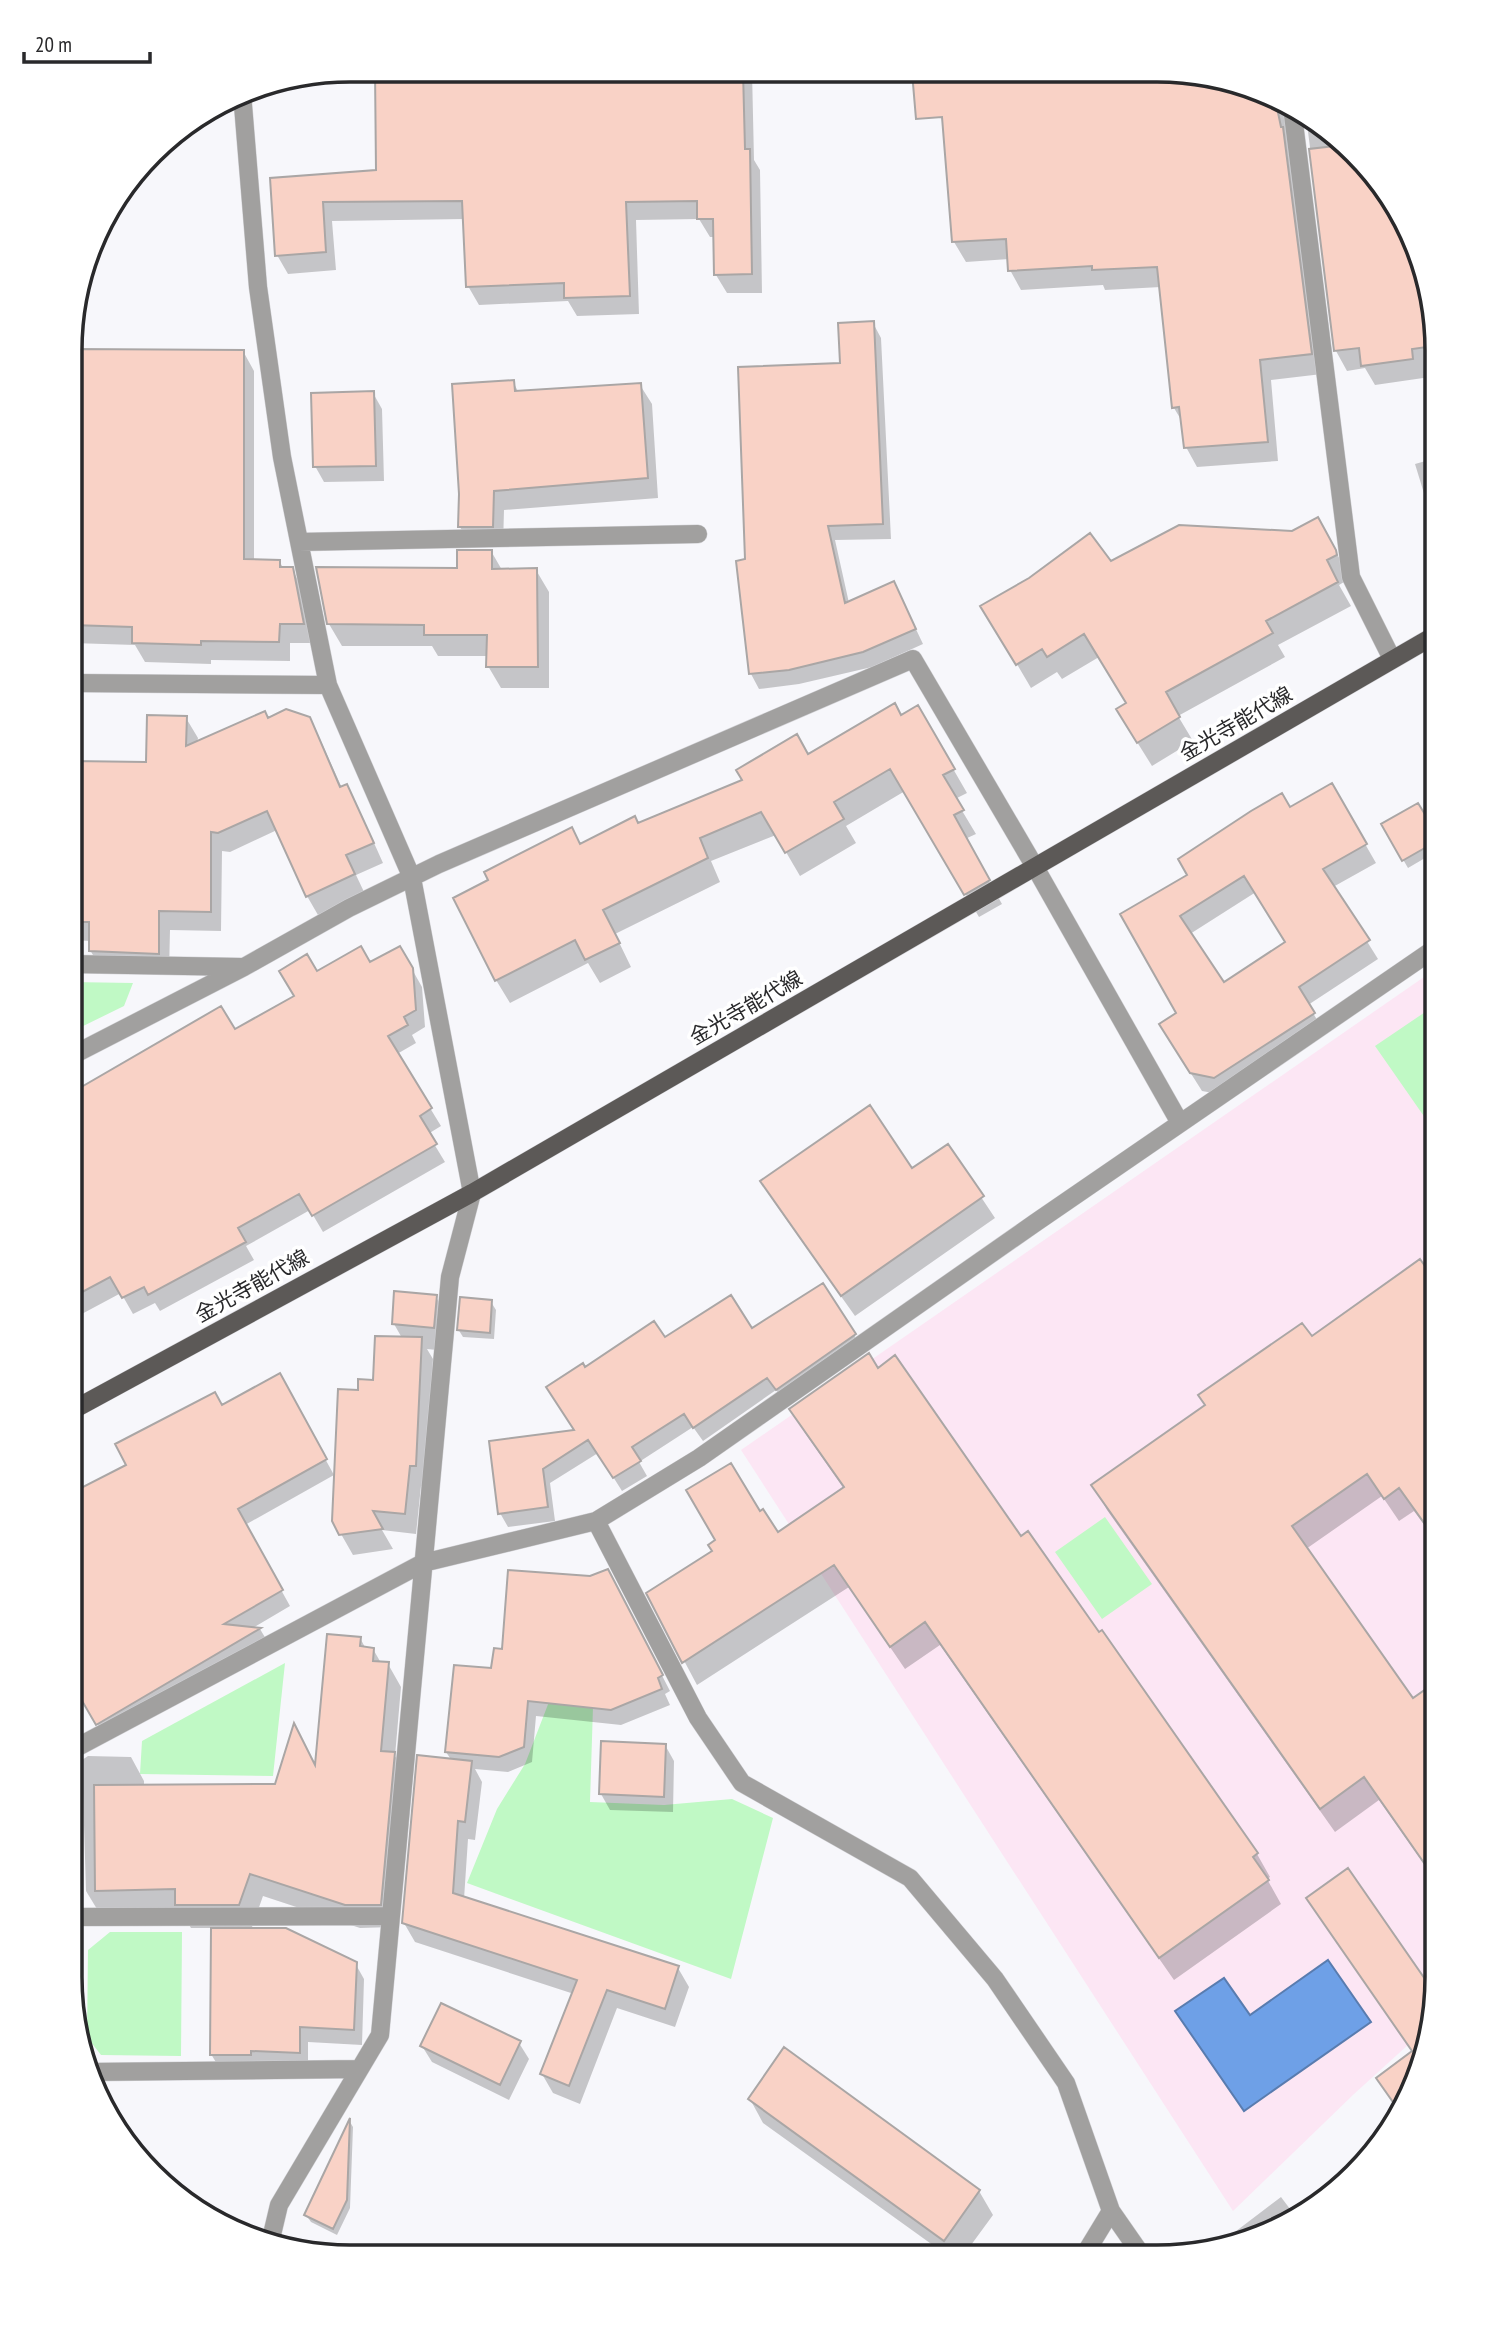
<svg xmlns="http://www.w3.org/2000/svg" width="1507" height="2327" viewBox="0 0 1507 2327" font-family="'PT Sans Narrow','Noto Sans JP',sans-serif">
<rect width="100%" height="100%" fill="#f7f7fb"/>
<path fill="#fce6f4" d="M 1437,968 L 1436,1995 L 1431,2024 L 1354,2094 L 1233,2211 L 741,1450 Z"/>
<path fill="#c0f9c5" d="M 71,982 L 133,983 L 124,1006 L 71,1032 Z
M 1437,1004 L 1437,1135 L 1375,1046 Z
M 1105,1517 L 1152,1584 L 1102,1619 L 1055,1552 Z
M 285,1663 L 273,1776 L 140,1774 L 142,1741 Z
M 557,1681 L 593,1707 L 590,1802 L 664,1805 L 732,1799 L 773,1818 L 731,1979 L 467,1883 L 497,1809 L 525,1764 Z
M 110,1932 L 182,1932 L 181,2056 L 101,2055 L 87,2037 L 88,1950 Z"/>
<path fill="#6ea0e7" stroke="#597caf" stroke-width="2" d="M 1328,1960 L 1371,2022 L 1244,2111 L 1175,2011 L 1224,1978 L 1250,2015 Z"/>
<path fill="#0003" fill-rule="evenodd" d="M 376,70 L 752,71 L 754,160 L 760,170 L 762,293 L 727,293 L 716,275 L 715,237 L 710,237 L 699,219 L 636,220 L 639,314 L 577,316 L 568,301 L 479,305 L 468,286 L 465,219 L 332,221 L 336,270 L 288,274 L 277,255 L 271,180 L 378,172 Z
M 1193,72 L 1264,92 L 1327,128 L 1371,172 L 1373,192 L 1385,191 L 1415,243 L 1437,351 L 1437,376 L 1375,385 L 1365,368 L 1347,371 L 1336,351 L 1306,116 L 1296,118 L 1322,374 L 1271,380 L 1278,461 L 1197,467 L 1186,447 L 1183,423 L 1174,408 L 1161,287 L 1105,290 L 1103,285 L 1021,290 L 1010,270 L 1009,259 L 966,262 L 954,242 L 1080,79 Z
M 873,323 L 881,338 L 891,539 L 835,540 L 849,603 L 894,583 L 923,644 L 872,667 L 799,684 L 759,689 L 751,674 L 747,561 Z
M 72,351 L 243,351 L 254,371 L 254,561 L 279,561 L 284,569 L 292,569 L 303,589 L 314,643 L 290,643 L 290,661 L 211,660 L 211,664 L 145,662 L 135,645 L 72,643 Z
M 513,382 L 519,393 L 640,385 L 652,404 L 658,498 L 504,510 L 503,546 L 471,547 L 460,527 Z
M 373,393 L 382,409 L 384,481 L 324,482 L 315,466 Z
M 1437,447 L 1437,536 L 1415,464 L 1436,458 L 1433,449 Z
M 1331,543 L 1349,576 L 1349,579 L 1339,585 L 1351,606 L 1278,645 L 1285,657 L 1178,716 L 1193,741 L 1152,766 L 1132,734 L 1128,704 L 1099,657 L 1062,679 L 1057,672 L 1031,688 L 983,606 L 1110,564 Z
M 491,551 L 502,570 L 536,570 L 549,592 L 549,688 L 501,688 L 488,666 L 488,656 L 438,656 L 432,646 L 342,646 L 329,624 L 459,570 Z
M 918,708 L 967,793 L 955,799 L 976,834 L 965,839 L 1002,904 L 979,917 L 905,791 L 846,826 L 856,843 L 800,876 L 776,835 L 711,861 L 720,882 L 615,934 L 631,967 L 600,983 L 588,963 L 510,1003 L 496,980 L 581,845 L 638,825 L 901,717 Z
M 186,718 L 198,738 L 197,743 L 267,720 L 308,719 L 320,739 L 342,788 L 346,786 L 357,805 L 383,863 L 356,875 L 365,894 L 318,915 L 307,896 L 277,830 L 230,852 L 222,851 L 221,931 L 170,930 L 169,973 L 102,970 L 90,950 L 91,941 L 71,940 L 72,728 L 75,734 L 74,762 L 148,764 Z
M 1331,785 L 1376,863 L 1333,887 L 1378,959 L 1308,1005 L 1324,1031 L 1224,1095 L 1202,1091 L 1171,1042 L 1179,1013 L 1122,914 L 1189,876 L 1290,809 ZM 1256,892 L 1287,943 L 1223,985 L 1190,934 Z
M 1383,825 L 1437,838 L 1437,851 L 1408,868 Z
M 400,948 L 422,987 L 425,1027 L 412,1035 L 416,1043 L 397,1054 L 441,1126 L 428,1134 L 445,1162 L 323,1232 L 310,1210 L 246,1246 L 254,1260 L 160,1311 L 155,1303 L 133,1314 L 121,1293 L 78,1316 L 73,1305 L 71,1306 L 71,1095 L 234,1031 L 296,996 L 316,974 L 369,965 Z
M 947,1146 L 995,1218 L 855,1316 L 774,1202 L 762,1181 L 912,1171 Z
M 822,1285 L 863,1349 L 785,1403 L 776,1390 L 703,1441 L 693,1427 L 639,1462 L 647,1476 L 622,1491 L 598,1453 L 550,1483 L 555,1521 L 508,1527 L 500,1513 L 576,1432 L 585,1369 L 664,1340 L 752,1330 Z
M 1437,1286 L 1437,1542 L 1414,1511 L 1399,1521 L 1382,1496 L 1306,1549 L 1413,1701 L 1436,1684 L 1436,1881 L 1379,1800 L 1335,1832 L 1107,1510 L 1094,1486 L 1311,1339 Z
M 436,1297 L 450,1321 L 447,1351 L 427,1349 L 433,1359 L 427,1486 L 421,1486 L 416,1534 L 382,1530 L 393,1549 L 353,1555 L 333,1520 L 359,1392 L 375,1381 L 402,1338 L 394,1324 Z
M 491,1302 L 496,1310 L 494,1339 L 463,1337 L 458,1329 Z
M 877,1370 L 1021,1538 L 1257,1854 L 1270,1877 L 1267,1879 L 1281,1904 L 1174,1980 L 940,1645 L 905,1669 L 849,1587 L 697,1685 L 648,1593 L 714,1552 L 760,1513 L 777,1535 L 844,1489 L 805,1433 L 791,1409 Z
M 279,1375 L 334,1475 L 245,1525 L 290,1606 L 251,1629 L 260,1629 L 269,1644 L 106,1739 L 80,1692 L 71,1589 L 71,1495 L 128,1466 L 222,1407 Z
M 616,1586 L 670,1691 L 665,1694 L 670,1705 L 621,1725 L 536,1716 L 532,1762 L 508,1772 L 475,1769 L 482,1782 L 475,1840 L 468,1839 L 464,1899 L 678,1968 L 689,1987 L 675,2027 L 617,2008 L 580,2104 L 553,2093 L 542,2074 L 574,1994 L 415,1942 L 404,1923 L 452,1761 L 446,1752 L 503,1651 Z
M 360,1638 L 366,1649 L 373,1649 L 381,1663 L 388,1664 L 401,1687 L 395,1756 L 407,1777 L 393,1927 L 360,1928 L 263,1896 L 251,1930 L 355,1963 L 364,1979 L 362,2045 L 308,2042 L 308,2067 L 220,2069 L 211,2054 L 213,1928 L 191,1928 L 181,1912 L 100,1914 L 86,1891 L 82,1760 L 88,1756 L 131,1757 L 144,1781 L 144,1786 L 276,1786 L 317,1769 Z
M 665,1745 L 674,1761 L 673,1812 L 610,1810 L 601,1794 Z
M 1348,1871 L 1436,1998 L 1422,2067 L 1400,2112 L 1378,2078 L 1413,2052 L 1308,1898 Z
M 519,2043 L 529,2059 L 509,2100 L 432,2062 L 422,2046 Z
M 750,2099 L 979,2191 L 993,2215 L 963,2256 L 948,2256 L 763,2123 Z
M 350,2122 L 353,2127 L 350,2208 L 337,2235 L 311,2222 L 306,2215 Z
M 1281,2197 L 1296,2217 L 1264,2235 L 1230,2242 L 1227,2238 Z"/>
<path fill="#f9d2c6" stroke="#aaa6a5" stroke-width="2" fill-rule="evenodd" d="M 375,70 L 743,71 L 745,149 L 750,149 L 752,274 L 714,275 L 713,219 L 697,219 L 697,201 L 626,202 L 630,296 L 564,298 L 564,283 L 466,287 L 462,201 L 323,202 L 326,252 L 275,256 L 270,178 L 376,170 Z
M 912,72 L 981,72 L 982,78 L 1078,77 L 1078,72 L 1193,72 L 1264,92 L 1275,98 L 1281,127 L 1283,127 L 1312,354 L 1260,360 L 1268,442 L 1184,448 L 1179,407 L 1172,408 L 1157,267 L 1092,270 L 1092,266 L 1008,271 L 1006,239 L 952,242 L 942,117 L 916,119 Z
M 1344,145 L 1379,180 L 1415,243 L 1433,329 L 1425,331 L 1427,347 L 1412,349 L 1413,359 L 1361,366 L 1359,348 L 1334,351 L 1309,149 Z
M 874,321 L 883,524 L 828,526 L 845,603 L 894,581 L 916,629 L 863,652 L 789,670 L 749,674 L 736,561 L 745,559 L 738,367 L 840,363 L 838,323 Z
M 72,349 L 244,350 L 244,559 L 280,560 L 280,567 L 293,567 L 304,624 L 280,624 L 279,642 L 201,641 L 201,645 L 132,643 L 132,627 L 72,625 Z
M 514,380 L 515,391 L 641,383 L 648,478 L 494,491 L 493,527 L 458,527 L 459,494 L 452,384 Z
M 374,391 L 376,466 L 313,467 L 311,393 Z
M 1318,517 L 1336,550 L 1337,555 L 1327,560 L 1338,582 L 1266,621 L 1273,633 L 1166,692 L 1180,717 L 1137,743 L 1116,709 L 1126,703 L 1084,634 L 1047,657 L 1042,649 L 1016,665 L 980,606 L 1029,578 L 1090,533 L 1111,561 L 1179,525 L 1292,531 Z
M 457,550 L 492,550 L 492,569 L 537,568 L 538,667 L 486,667 L 487,635 L 424,635 L 424,625 L 327,624 L 316,567 L 457,568 Z
M 895,703 L 901,715 L 918,705 L 955,769 L 943,775 L 964,810 L 954,815 L 990,880 L 964,895 L 890,769 L 834,802 L 844,819 L 785,853 L 761,812 L 700,838 L 708,858 L 603,910 L 620,943 L 585,960 L 575,940 L 495,981 L 453,898 L 488,880 L 484,872 L 572,827 L 580,844 L 635,816 L 638,823 L 742,780 L 736,770 L 797,734 L 808,754 Z
M 286,709 L 310,717 L 340,787 L 347,784 L 374,843 L 346,855 L 355,874 L 306,897 L 267,811 L 218,833 L 211,832 L 211,912 L 159,911 L 159,954 L 89,951 L 89,922 L 71,922 L 72,761 L 146,762 L 147,715 L 187,716 L 186,746 L 265,711 L 268,718 Z
M 1332,783 L 1367,844 L 1323,869 L 1370,940 L 1299,987 L 1315,1013 L 1214,1078 L 1190,1073 L 1159,1024 L 1176,1013 L 1120,914 L 1187,875 L 1178,859 L 1251,811 L 1282,793 L 1290,807 ZM 1244,876 L 1285,942 L 1224,982 L 1180,916 Z
M 1418,803 L 1437,834 L 1437,841 L 1402,861 L 1381,824 Z
M 361,946 L 370,962 L 400,946 L 413,968 L 416,1010 L 404,1017 L 408,1025 L 388,1036 L 432,1108 L 420,1116 L 437,1144 L 312,1216 L 299,1194 L 238,1228 L 246,1242 L 148,1295 L 144,1287 L 122,1298 L 110,1277 L 71,1298 L 71,1093 L 221,1006 L 235,1029 L 294,996 L 279,971 L 307,954 L 317,971 Z
M 870,1105 L 912,1168 L 948,1144 L 984,1196 L 841,1296 L 760,1181 Z
M 1420,1259 L 1437,1283 L 1437,1541 L 1399,1488 L 1384,1499 L 1367,1474 L 1292,1526 L 1413,1698 L 1436,1682 L 1436,1880 L 1364,1777 L 1320,1809 L 1091,1485 L 1205,1405 L 1198,1395 L 1302,1323 L 1312,1336 Z
M 823,1283 L 856,1334 L 776,1390 L 767,1378 L 693,1428 L 684,1414 L 632,1447 L 641,1461 L 613,1478 L 588,1440 L 543,1469 L 548,1507 L 498,1514 L 489,1441 L 574,1430 L 546,1387 L 583,1363 L 585,1367 L 654,1321 L 665,1337 L 731,1295 L 752,1328 Z
M 394,1291 L 437,1295 L 434,1328 L 392,1324 Z
M 460,1297 L 492,1300 L 490,1333 L 457,1330 Z
M 375,1336 L 422,1337 L 416,1466 L 410,1466 L 405,1514 L 373,1511 L 383,1529 L 339,1535 L 332,1521 L 338,1389 L 358,1390 L 358,1379 L 373,1380 Z
M 869,1353 L 878,1368 L 895,1355 L 1021,1536 L 1028,1531 L 1099,1632 L 1102,1630 L 1258,1853 L 1253,1857 L 1269,1880 L 1159,1958 L 925,1622 L 890,1647 L 834,1565 L 682,1663 L 646,1593 L 712,1551 L 708,1545 L 715,1540 L 686,1490 L 731,1463 L 760,1511 L 763,1509 L 778,1532 L 844,1487 L 789,1409 Z
M 280,1373 L 327,1459 L 238,1509 L 283,1590 L 224,1624 L 261,1628 L 96,1725 L 70,1680 L 71,1493 L 126,1465 L 115,1444 L 215,1392 L 222,1405 Z
M 608,1569 L 663,1675 L 658,1678 L 662,1689 L 611,1710 L 528,1701 L 524,1747 L 499,1757 L 445,1752 L 454,1665 L 491,1668 L 494,1648 L 502,1649 L 508,1570 L 590,1576 Z
M 327,1634 L 361,1637 L 360,1646 L 374,1648 L 373,1661 L 389,1662 L 381,1751 L 395,1752 L 381,1905 L 345,1905 L 250,1874 L 239,1905 L 175,1905 L 175,1889 L 95,1891 L 94,1785 L 275,1784 L 294,1723 L 315,1765 Z
M 601,1741 L 666,1744 L 664,1797 L 599,1794 Z
M 417,1755 L 472,1761 L 465,1822 L 458,1821 L 453,1893 L 679,1966 L 665,2009 L 607,1990 L 569,2086 L 540,2074 L 577,1980 L 402,1923 Z
M 1348,1868 L 1436,1995 L 1422,2067 L 1400,2112 L 1376,2078 L 1412,2051 L 1306,1898 Z
M 211,1928 L 286,1928 L 357,1962 L 354,2030 L 300,2027 L 300,2053 L 251,2051 L 251,2055 L 210,2055 Z
M 441,2003 L 521,2041 L 500,2085 L 420,2046 Z
M 784,2047 L 980,2190 L 944,2241 L 748,2099 Z
M 350,2118 L 347,2200 L 333,2229 L 304,2215 Z"/>
<g fill="none" stroke-linecap="round" stroke-linejoin="round">
<g stroke="#d2d2d6" stroke-width="19">
<path id="minor" d="M 242,93 L 258,287 L 282,457 L 328,685 L 412,878 L 472,1193 L 450,1277 L 380,2035 L 279,2205 L 270,2243
M 1292,107 L 1351,577 L 1392,659
M 299,542 L 698,534
M 72,683 L 328,685
M 71,964 L 241,967
M 71,1056 L 244,967 L 349,908 L 439,864 L 913,659 L 1035,867 L 1180,1123
M 596,1521 L 698,1718 L 742,1783 L 910,1878 L 995,1979 L 1066,2083 L 1111,2211 L 1143,2257
M 70,1751 L 423,1563 L 596,1521 L 699,1458 L 1035,1223 L 1437,947
M 70,1896 L 74,1997
M 71,1917 L 390,1916
M 89,2072 L 359,2069
M 1083,2257 L 1111,2211"/>
</g>
<g stroke="#d2d2d6" stroke-width="19">
<path id="major" d="M 71,1411 L 472,1193 L 1437,634"/>
</g>
<use href="#minor" stroke="#a1a09f" stroke-width="18"/>
<use href="#major" stroke="#5c5957" stroke-width="18"/>
</g>
<g text-anchor="middle" stroke-width="7" stroke-linejoin="round" paint-order="stroke">
<g font-size="21" fill="#29292b" stroke="#fff">
<text transform="translate(1236 724) rotate(-30)" y="7">金光寺能代線</text>
<text transform="translate(746 1008) rotate(-30)" y="7">金光寺能代線</text>
<text transform="translate(252 1286) rotate(-29)" y="7">金光寺能代線</text>
</g>
</g>
<path d="M0 0H1507V2327H0ZM350 82H1157A268 268 0 0 1 1425 350V1977A268 268 0 0 1 1157 2245H350A268 268 0 0 1 82 1977V350A268 268 0 0 1 350 82Z" fill="#fff" fill-rule="evenodd"/>
<path fill="none" stroke="#29292b" stroke-width="3.5" d="M350 82H1157A268 268 0 0 1 1425 350V1977A268 268 0 0 1 1157 2245H350A268 268 0 0 1 82 1977V350A268 268 0 0 1 350 82Z"/>
<path d="M24 52v10h126v-10" fill="none" stroke="#29292b" stroke-width="3.5"/>
<text x="35" y="52" font-size="21" fill="#29292b" stroke="#ffffff" stroke-width="5" paint-order="stroke">20 m</text>
</svg>
